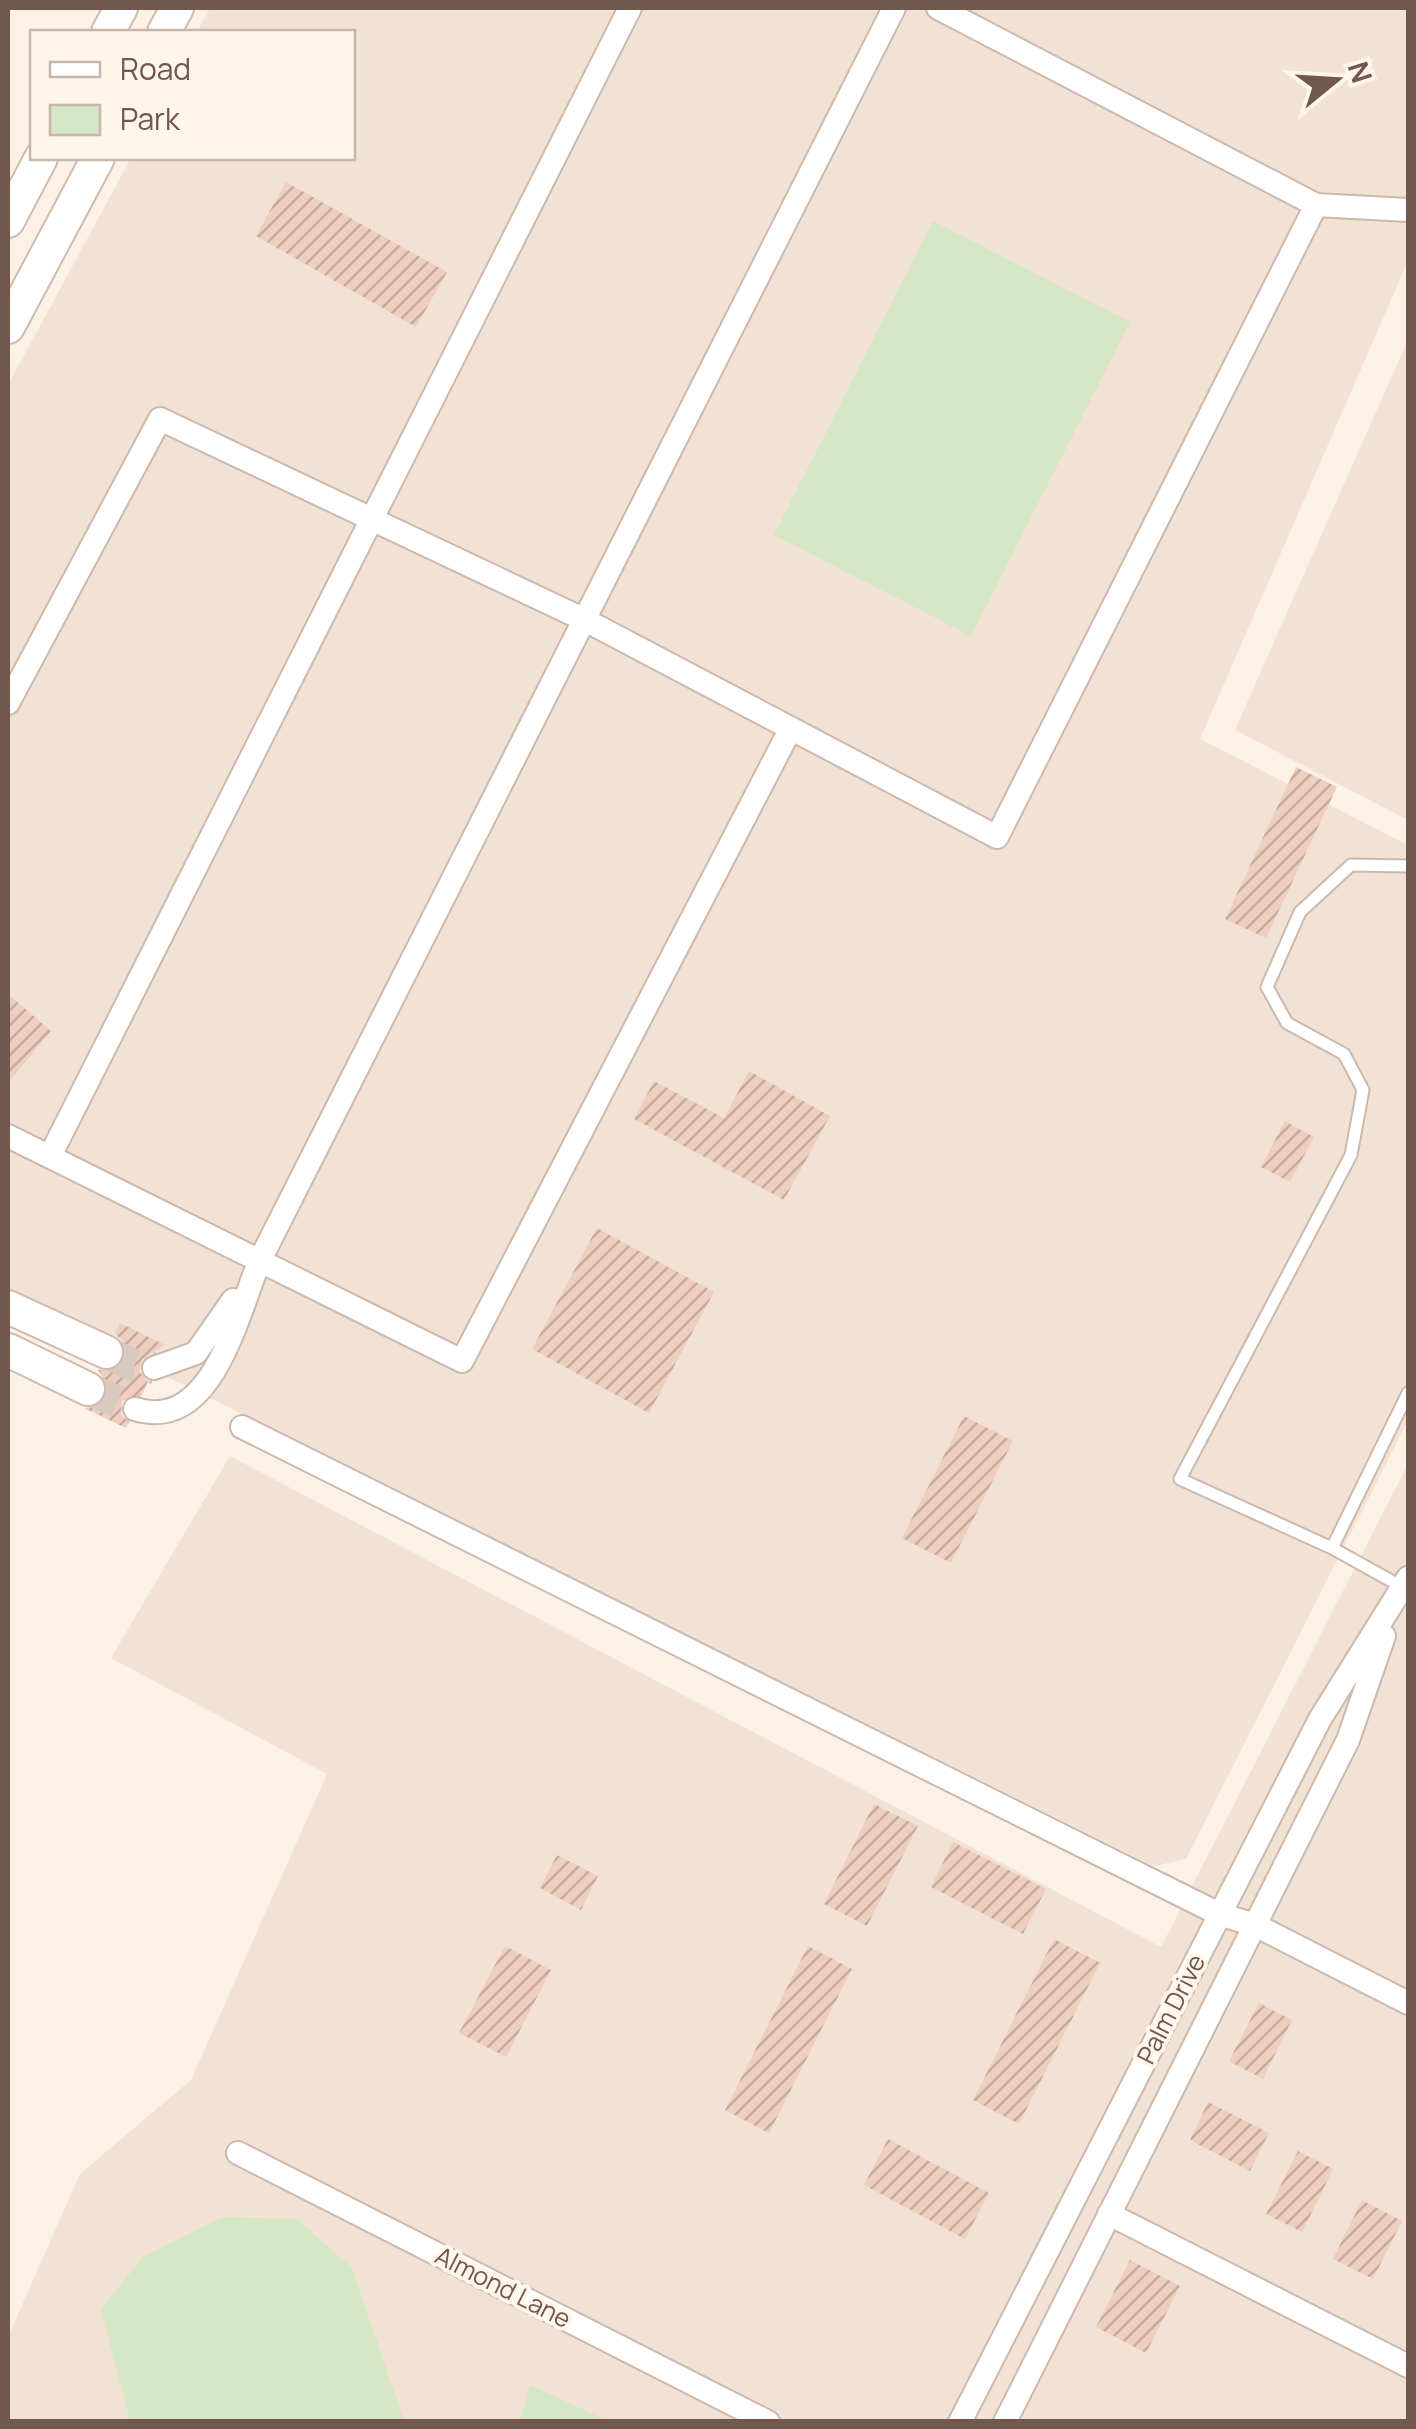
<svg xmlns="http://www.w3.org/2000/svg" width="1416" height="2429" viewBox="0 0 1416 2429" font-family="Manrope,sans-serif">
<defs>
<pattern id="building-hatch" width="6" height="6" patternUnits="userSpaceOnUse" patternTransform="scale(2.5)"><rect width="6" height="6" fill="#eecebf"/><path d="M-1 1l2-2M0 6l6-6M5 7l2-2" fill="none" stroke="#c5aa9d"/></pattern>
</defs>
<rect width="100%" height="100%" fill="#fbf1e5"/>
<path fill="#f2e2d4" d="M 210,8 L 1408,8 L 1408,261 L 1200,739 L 1408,845 L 1408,1420 L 1186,1859 L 1154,1866 L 8,1298 L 8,385 L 131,158 L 352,158 L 352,32 L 197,32 Z
M 1408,340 L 1408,820 L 1235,730 Z
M 230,1456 L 1161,1947 L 1408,1464 L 1408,2421 L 8,2422 L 8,2337 L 80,2174 L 191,2080 L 327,1774 L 111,1658 Z"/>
<path fill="#d5e7c5" d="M 933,221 L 1130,322 L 971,636 L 774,535 Z
M 223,2217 L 297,2219 L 352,2268 L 404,2421 L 130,2421 L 101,2309 L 143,2257 Z
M 530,2385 L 608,2421 L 520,2421 Z"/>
<path fill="url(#building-hatch)" d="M 286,182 L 447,272 L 416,327 L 256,236 Z
M 1296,767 L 1337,787 L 1266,938 L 1225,919 Z
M 8,994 L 51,1031 L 8,1083 Z
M 749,1071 L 830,1116 L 784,1200 L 634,1119 L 654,1081 L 724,1118 Z
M 1285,1121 L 1314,1137 L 1290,1182 L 1261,1167 Z
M 597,1228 L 714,1292 L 649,1413 L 532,1349 Z
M 120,1323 L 165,1345 L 142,1359 L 140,1372 L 148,1381 L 142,1395 L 122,1401 L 121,1414 L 129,1422 L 126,1428 L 84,1408 L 98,1406 L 106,1397 L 108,1387 L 98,1370 L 117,1369 L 124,1359 L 123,1341 L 115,1334 Z
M 964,1416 L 1013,1441 L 951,1563 L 902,1538 Z
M 874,1804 L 918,1826 L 867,1926 L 824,1904 Z
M 953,1842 L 1046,1889 L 1023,1934 L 931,1887 Z
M 557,1855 L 598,1876 L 581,1910 L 540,1888 Z
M 1054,1939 L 1100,1963 L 1019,2124 L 973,2100 Z
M 505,1946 L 551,1970 L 506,2057 L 459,2033 Z
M 808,1946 L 852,1969 L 769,2133 L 725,2110 Z
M 1259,2003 L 1292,2020 L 1263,2079 L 1229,2061 Z
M 1208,2102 L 1269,2133 L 1250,2171 L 1190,2140 Z
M 888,2139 L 989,2193 L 965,2239 L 864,2185 Z
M 1298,2151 L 1333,2169 L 1302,2232 L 1266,2214 Z
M 1362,2200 L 1402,2221 L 1373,2279 L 1333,2259 Z
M 1130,2260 L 1180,2286 L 1146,2353 L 1096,2327 Z"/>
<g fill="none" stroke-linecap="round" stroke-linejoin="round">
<path stroke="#d9cabf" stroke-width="32" stroke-dasharray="32 16" stroke-linecap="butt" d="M 106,1352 L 133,1365 L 154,1368
M 88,1389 L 135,1409"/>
<g stroke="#ccb8ac" stroke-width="15">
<path id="lane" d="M 1332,1548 L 1408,1393
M 1404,1588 L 1332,1548 L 1180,1479 L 1351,1155 L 1363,1090 L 1344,1054 L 1287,1023 L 1267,987 L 1300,912 L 1351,865 L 1408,866"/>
</g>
<g stroke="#ccb8ac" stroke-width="26">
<path id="street" d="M 938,8 L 1316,205 L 1408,210
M 8,703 L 160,419 L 585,620 L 997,837 L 1316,205
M 8,1136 L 462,1361 L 791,728
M 50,1156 L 630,8
M 154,1368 L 196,1353 L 233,1300
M 135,1409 C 213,1433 237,1314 260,1260 L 894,8
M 242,1427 L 1219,1914 L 1255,1925 L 1408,2003
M 238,2153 L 768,2422
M 1109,2214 L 1408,2366
M 960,2422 L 1320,1719 L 1408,1578
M 1005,2422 L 1348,1740 L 1384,1636"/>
</g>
<g stroke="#d0baad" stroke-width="36">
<path id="secondary" d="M 108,32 L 121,8
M 164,32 L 177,8
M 8,221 L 41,158
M 8,327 L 98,158
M 8,1307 L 106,1352
M 8,1350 L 88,1389"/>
</g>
<use href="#lane" stroke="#fff" stroke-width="11"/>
<use href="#street" stroke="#fff" stroke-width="22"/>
<use href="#secondary" stroke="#fff" stroke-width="32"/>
</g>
<g text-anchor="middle" stroke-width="8" stroke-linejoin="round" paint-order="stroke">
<g font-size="25" fill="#72574c" stroke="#fef5eb">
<text transform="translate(1171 2009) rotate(-63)" y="9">Palm Drive</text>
<text transform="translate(503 2287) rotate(27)" y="9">Almond Lane</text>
</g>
</g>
<rect width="1416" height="2429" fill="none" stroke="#72574c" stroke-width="20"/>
<rect x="30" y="30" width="325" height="130" fill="#fef5eb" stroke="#c6b6ab" stroke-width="2.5"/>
<rect x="50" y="62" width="50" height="15" fill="#ffffff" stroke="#c6b6ab" stroke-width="2.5"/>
<text x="120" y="80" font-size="30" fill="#72574c">Road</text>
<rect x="50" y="105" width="50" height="30" fill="#d5e7c5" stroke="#c6b6ab" stroke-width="2.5"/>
<text x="120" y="130" font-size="30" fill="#72574c">Park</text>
<g transform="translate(1336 80) rotate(72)" stroke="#fef5eb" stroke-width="8" paint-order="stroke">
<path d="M0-8L18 38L0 25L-18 38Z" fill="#72574c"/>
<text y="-15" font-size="28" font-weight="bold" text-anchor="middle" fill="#72574c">N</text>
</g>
</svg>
